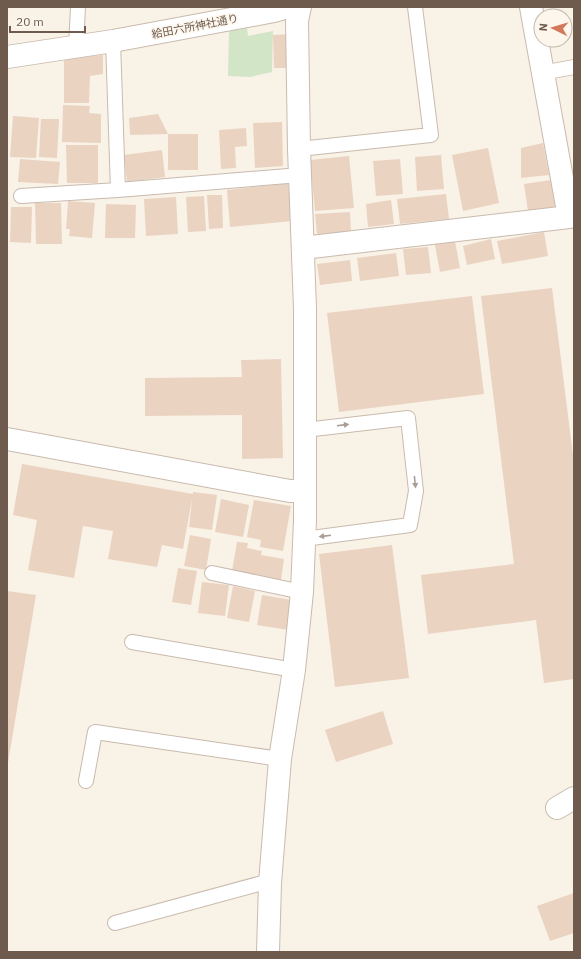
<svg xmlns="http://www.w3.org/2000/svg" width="581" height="959" viewBox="0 0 581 959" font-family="'IBM Plex Sans','Noto Sans JP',sans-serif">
<rect width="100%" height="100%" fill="#f9f2e6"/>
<path fill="#d3e5c7" d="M 247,28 L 248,36 L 273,31 L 272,72 L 250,77 L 228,76 L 229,31 Z"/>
<path fill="#ebd3c2" d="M 292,34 L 291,68 L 274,68 L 273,35 Z
M 103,55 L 103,74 L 90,76 L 89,103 L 64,103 L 64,58 Z
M 63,105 L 90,106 L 89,113 L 101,114 L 101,143 L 62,142 Z
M 158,114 L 168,134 L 198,134 L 198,170 L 168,170 L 168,134 L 130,135 L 129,118 Z
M 13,116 L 39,118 L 36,158 L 10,157 Z
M 41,119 L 59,119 L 57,158 L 39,157 Z
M 282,122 L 283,166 L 255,168 L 253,123 Z
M 246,128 L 247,146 L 235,147 L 236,168 L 221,169 L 219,130 Z
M 543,143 L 549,175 L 521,178 L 521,148 Z
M 66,145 L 98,145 L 98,183 L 67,183 Z
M 488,148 L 499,203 L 463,211 L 452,155 Z
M 162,150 L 165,177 L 127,182 L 124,155 Z
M 441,155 L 444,189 L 417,191 L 415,157 Z
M 349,156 L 354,208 L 315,211 L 310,160 Z
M 20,159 L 60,162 L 58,184 L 18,182 Z
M 400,159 L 403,194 L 376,196 L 373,161 Z
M 551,180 L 555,207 L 528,211 L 524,184 Z
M 288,183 L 292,221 L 230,227 L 227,190 Z
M 446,194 L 449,219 L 400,224 L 397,199 Z
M 207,195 L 222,195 L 223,228 L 209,229 Z
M 204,196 L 206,231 L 188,232 L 186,197 Z
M 176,197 L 178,234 L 146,236 L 144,199 Z
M 391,200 L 394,224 L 368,227 L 366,204 Z
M 68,201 L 95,203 L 92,238 L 69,236 L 70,229 L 66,229 Z
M 35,203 L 61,203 L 62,244 L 36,244 Z
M 106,204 L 136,205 L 135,238 L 105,238 Z
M 11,207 L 32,207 L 31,243 L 10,242 Z
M 350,212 L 351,232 L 317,234 L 315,214 Z
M 544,232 L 548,256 L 502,264 L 497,241 Z
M 454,236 L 460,268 L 440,272 L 434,240 Z
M 491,239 L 495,259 L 467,265 L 463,246 Z
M 428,247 L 431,273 L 406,275 L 403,249 Z
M 396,253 L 399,276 L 360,281 L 357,258 Z
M 350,260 L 352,281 L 320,285 L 317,264 Z
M 552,288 L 574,463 L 574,592 L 573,592 L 574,602 L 574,679 L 544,683 L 536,620 L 428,634 L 421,575 L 514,564 L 481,296 Z
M 472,296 L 484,394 L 339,412 L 327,313 Z
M 281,359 L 283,458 L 242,459 L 242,415 L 145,416 L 145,378 L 242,377 L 241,360 Z
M 22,464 L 193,494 L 183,549 L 162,545 L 157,567 L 108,559 L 113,531 L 83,526 L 74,578 L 28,570 L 37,520 L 13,515 Z
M 193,492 L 217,495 L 212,530 L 189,527 Z
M 221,499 L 249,505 L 243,537 L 215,532 Z
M 254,500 L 291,506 L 283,551 L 260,547 L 261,540 L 247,537 Z
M 190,535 L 211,539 L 206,570 L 184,566 Z
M 237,542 L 248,543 L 247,548 L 262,551 L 261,555 L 284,559 L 281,580 L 232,571 Z
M 392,545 L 409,678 L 335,687 L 319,554 Z
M 178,568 L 197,571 L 191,605 L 172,602 Z
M 202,582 L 229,585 L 225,616 L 198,613 Z
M 233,586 L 255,591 L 249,622 L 227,618 Z
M 7,591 L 36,595 L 8,763 L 7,763 Z
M 262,595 L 292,600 L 288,630 L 257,625 Z
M 383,711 L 393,744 L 336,762 L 325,730 Z
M 574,893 L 574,933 L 550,941 L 537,906 Z"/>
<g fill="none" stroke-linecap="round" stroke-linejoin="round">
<g stroke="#c9baae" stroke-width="16">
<path id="service" d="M 113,41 L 118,190
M 76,47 L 78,7
M 542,73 L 574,67
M 299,149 L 431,135 L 415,7
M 21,196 L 118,190 L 300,175
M 304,539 L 410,525 L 416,491 L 408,418 L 305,430
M 212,573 L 302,592
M 132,642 L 294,670
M 86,781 L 95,732 L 280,759
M 115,923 L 262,883 L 270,883"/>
</g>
<g stroke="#c9baae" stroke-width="24">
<path id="minor" d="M 7,57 L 113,41 L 274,11 L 288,7
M 303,248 L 569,217 L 531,7
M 7,439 L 290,491 L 305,491
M 557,808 L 574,798
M 268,952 L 270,883 L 280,759 L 294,670 L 302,592 L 305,520 L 305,308 L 299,149 L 297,21 L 300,7"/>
</g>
<use href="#service" stroke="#fff" stroke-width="14"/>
<use href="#minor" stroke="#fff" stroke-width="22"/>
</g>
<defs><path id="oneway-solid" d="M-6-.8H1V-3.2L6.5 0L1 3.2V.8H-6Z"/></defs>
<g fill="#a99d95">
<use href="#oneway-solid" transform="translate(343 425) rotate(-7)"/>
<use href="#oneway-solid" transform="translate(415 482) rotate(84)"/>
<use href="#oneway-solid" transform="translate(325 536) rotate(173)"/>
</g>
<g text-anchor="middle" stroke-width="3" stroke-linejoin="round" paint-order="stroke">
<g font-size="11" fill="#6f5b4e" stroke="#fcf6ec">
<text transform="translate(195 26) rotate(-11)" y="4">給田六所神社通り</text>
</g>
</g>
<rect width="581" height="959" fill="none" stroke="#6f5b4e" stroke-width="16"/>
<g transform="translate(553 28) rotate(275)"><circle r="19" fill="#fcf6ec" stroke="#c4b8ad"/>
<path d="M0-3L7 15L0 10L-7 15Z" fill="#d3785b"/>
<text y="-6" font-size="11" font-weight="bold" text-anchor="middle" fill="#6f5b4e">N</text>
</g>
<path d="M10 26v6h75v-6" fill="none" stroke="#6f5b4e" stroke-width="2"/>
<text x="16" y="26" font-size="12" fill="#6f5b4e" stroke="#fcf6ec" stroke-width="3" paint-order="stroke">20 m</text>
</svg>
